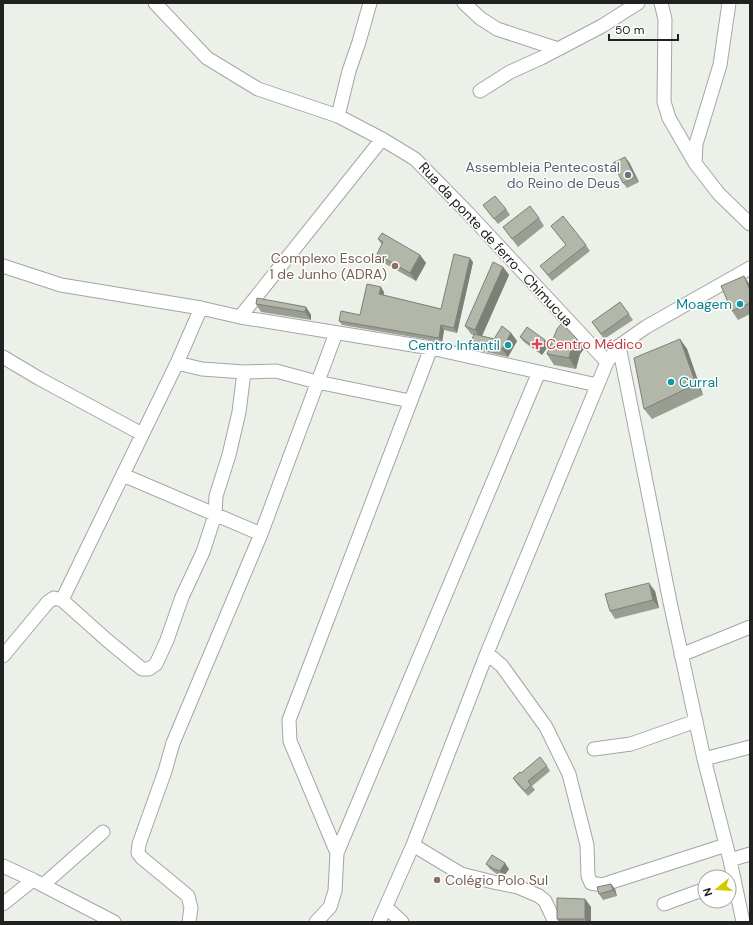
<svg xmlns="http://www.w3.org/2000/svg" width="753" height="925" viewBox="0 0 753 925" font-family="'DM Sans',sans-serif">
<rect width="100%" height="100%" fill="#ebf1e8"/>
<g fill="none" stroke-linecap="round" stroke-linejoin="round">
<g stroke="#a5a5a5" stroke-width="15">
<path id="minor" d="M 155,3 L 207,58 L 258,89 L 338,116 L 382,139 L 415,159 L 467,212 L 607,362
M 464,3 L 480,18 L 497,29 L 558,49
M 661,3 L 665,19 L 664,102 L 669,118 L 695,163 L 719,194 L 750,224
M 480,91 L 510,72 L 541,58 L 602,26 L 638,3
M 338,116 L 349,71 L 359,42 L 370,3
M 695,163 L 696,144 L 720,65 L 729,3
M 3,266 L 61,285 L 201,308 L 240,317 L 431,348 L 597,385
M 240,317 L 382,139
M 619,346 L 670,602 L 704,759 L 730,860 L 743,922
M 3,357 L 40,379 L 142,434
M 177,363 L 202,369 L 244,372 L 276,371 L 317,382 L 410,401
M 123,475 L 261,534
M 62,600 L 108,641 L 142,669 L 149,669 L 156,664 L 167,640 L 182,597 L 203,552 L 215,515 L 216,496 L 229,455 L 239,412 L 244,372
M 487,653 L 502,666 L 546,727 L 569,774 L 587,845 L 588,876 L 591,883 L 602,885 L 726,845
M 681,655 L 750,627
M 3,656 L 48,602 L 54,598 L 62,600 L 177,363 L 201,308
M 594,749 L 631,744 L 696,721
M 704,759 L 750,747
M 413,845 L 461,874 L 493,882 L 518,887 L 539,896 L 545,901 L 555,922
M 337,853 L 290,741 L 289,720 L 431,348
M 730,860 L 750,854
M 3,866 L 33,880
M 43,885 L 103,832
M 3,904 L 33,880 L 114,922
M 664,904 L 705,889
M 386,907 L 402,922
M 189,922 L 191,908 L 188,896 L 142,858 L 138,853 L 139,844 L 165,771 L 173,743 L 261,534 L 336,333
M 316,922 L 330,907 L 335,891 L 337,853 L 539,372
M 379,922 L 413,845 L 487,653 L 607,362 L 619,346 L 646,327 L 750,268"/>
</g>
<use href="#minor" stroke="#fff" stroke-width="13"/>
</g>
<path fill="#999d92" d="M 629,162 L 639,182 L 627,188 L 623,183 Z
M 483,205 L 506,209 L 510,215 L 498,224 Z
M 539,218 L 544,226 L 518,247 L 503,227 Z
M 551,226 L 586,245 L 590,251 L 552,281 L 540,266 L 566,245 Z
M 378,239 L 420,255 L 426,263 L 416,281 L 382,262 L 377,254 L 382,245 Z
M 473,262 L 457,333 L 444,330 L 442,342 L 342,325 L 339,321 L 360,315 L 384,292 L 383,295 L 441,309 Z
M 503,267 L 509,275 L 482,336 L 494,339 L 511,333 L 517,341 L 508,357 L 477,350 L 471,342 L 474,335 L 471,334 L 465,326 Z
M 750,284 L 750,314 L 738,320 L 732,311 Z
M 620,302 L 633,320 L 604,339 L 592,322 Z
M 256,304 L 306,307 L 311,315 L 311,320 L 261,312 Z
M 520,337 L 545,340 L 549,345 L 542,355 L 524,342 Z
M 577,339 L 584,349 L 580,354 L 576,369 L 554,365 L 547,354 Z
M 680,339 L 687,349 L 703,395 L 652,419 L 644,409 Z
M 655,591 L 659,608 L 615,619 L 610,611 Z
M 547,766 L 550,771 L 532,786 L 535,790 L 528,796 L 517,784 L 513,778 L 521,773 Z
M 486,864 L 509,869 L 504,876 L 498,875 L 490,869 Z
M 611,884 L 615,889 L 617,896 L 603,900 L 599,894 Z
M 585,899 L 591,907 L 591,922 L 559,922 L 557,919 Z"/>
<path fill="#7d8077" d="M 625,157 L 629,162 L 639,182 L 635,177 Z
M 420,255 L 426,263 L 416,281 L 410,273 Z
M 470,258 L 473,262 L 457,333 L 454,328 Z
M 503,267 L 509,275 L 481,338 L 475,330 Z
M 744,276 L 750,285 L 750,290 Z
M 381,287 L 384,292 L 383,299 L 379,294 Z
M 306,307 L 311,315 L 311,320 L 305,312 Z
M 441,325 L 444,330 L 442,342 L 439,338 Z
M 511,333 L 517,341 L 508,357 L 502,349 Z
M 577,339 L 584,349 L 580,354 L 576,369 L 569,358 L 572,343 Z
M 680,339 L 687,349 L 703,395 L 696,384 Z
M 545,340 L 549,345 L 542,355 L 538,350 Z
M 649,583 L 655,591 L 659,608 L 653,600 Z
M 505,863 L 509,869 L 504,876 L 500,871 Z
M 611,884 L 615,889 L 617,896 L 613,890 Z
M 585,899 L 591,907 L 591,922 L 587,922 L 585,919 Z"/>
<path fill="#b2b7aa" stroke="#7d8077" d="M 625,157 L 635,177 L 623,183 L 613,163 Z
M 495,196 L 506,209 L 494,219 L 483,205 Z
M 530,206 L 539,218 L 512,239 L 503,227 Z
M 563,216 L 586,245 L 548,275 L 540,266 L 566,245 L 551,226 Z
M 382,233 L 420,255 L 410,273 L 377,254 L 383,242 L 378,239 Z
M 454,254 L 470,258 L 454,328 L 441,325 L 439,338 L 339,321 L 341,311 L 360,315 L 367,284 L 381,287 L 379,294 L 441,309 Z
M 493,262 L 503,267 L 475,330 L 465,326 Z
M 744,276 L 750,290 L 750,303 L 732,311 L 721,286 Z
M 257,298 L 306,307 L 305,312 L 256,304 Z
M 620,302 L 629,314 L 601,334 L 592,322 Z
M 562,323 L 577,339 L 572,343 L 569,358 L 547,354 L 557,329 Z
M 502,326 L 511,333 L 502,349 L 471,342 L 474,334 L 494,339 Z
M 527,327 L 545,340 L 538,350 L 520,337 Z
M 680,339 L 696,384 L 644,409 L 634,358 Z
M 649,583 L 653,600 L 610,611 L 605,594 Z
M 540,757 L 547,766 L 528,781 L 531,785 L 525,791 L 513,778 L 520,772 L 521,773 Z
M 492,855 L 505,863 L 500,871 L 494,869 L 486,864 Z
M 611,884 L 613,890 L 599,894 L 597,887 Z
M 557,898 L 585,899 L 585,919 L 557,919 Z"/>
<circle fill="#6b7280" stroke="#fff" stroke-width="1.5" cx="628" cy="175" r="4"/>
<g fill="#8d6e63" stroke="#fff" stroke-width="1.5">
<circle cx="395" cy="266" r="4"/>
<circle cx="437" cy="880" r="4"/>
</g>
<g fill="#0f9aa8" stroke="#fff" stroke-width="1.5">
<circle cx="740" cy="304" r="4"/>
<circle cx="508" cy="345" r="4"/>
<circle cx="671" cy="382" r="4"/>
</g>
<path fill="#e0444e" stroke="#fff" stroke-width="1.5" d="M535 338h4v4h4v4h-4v4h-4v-4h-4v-4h4z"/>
<g text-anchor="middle" stroke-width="3" stroke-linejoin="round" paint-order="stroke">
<g font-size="14" fill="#5b616d" stroke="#fff" text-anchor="end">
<text x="620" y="172">Assembleia Pentecostal<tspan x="620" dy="16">do Reino de Deus</tspan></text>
</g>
<g font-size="14" fill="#212121" stroke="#fff">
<text transform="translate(496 244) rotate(47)" y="5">Rua da ponte de ferro- Chimucua</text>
</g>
<g font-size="14" fill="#785e54" stroke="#fff" text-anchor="end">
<text x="387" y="263">Complexo Escolar<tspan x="387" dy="16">1 de Junho (ADRA)</tspan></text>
<text x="445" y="885" text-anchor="start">Colégio Polo Sul</text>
</g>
<g font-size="14" fill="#0d838f" stroke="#fff" text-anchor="end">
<text x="732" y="309">Moagem</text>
<text x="500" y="350">Centro Infantil</text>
<text x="679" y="387" text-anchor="start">Curral</text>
</g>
<g font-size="14" fill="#be3a42" stroke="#fff" text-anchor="start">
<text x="546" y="349">Centro Médico</text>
</g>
</g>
<rect width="753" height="925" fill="none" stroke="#212121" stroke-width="8"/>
<g transform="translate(717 889) rotate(252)"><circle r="19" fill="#ffffff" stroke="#a6a6a6"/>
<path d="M0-3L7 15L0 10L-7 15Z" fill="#d0cc02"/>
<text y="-6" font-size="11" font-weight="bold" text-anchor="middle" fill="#212121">N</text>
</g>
<path d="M609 34v6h69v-6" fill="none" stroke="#212121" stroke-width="2"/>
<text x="615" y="34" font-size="12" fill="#212121" stroke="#ffffff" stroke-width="3" paint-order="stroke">50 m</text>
</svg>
